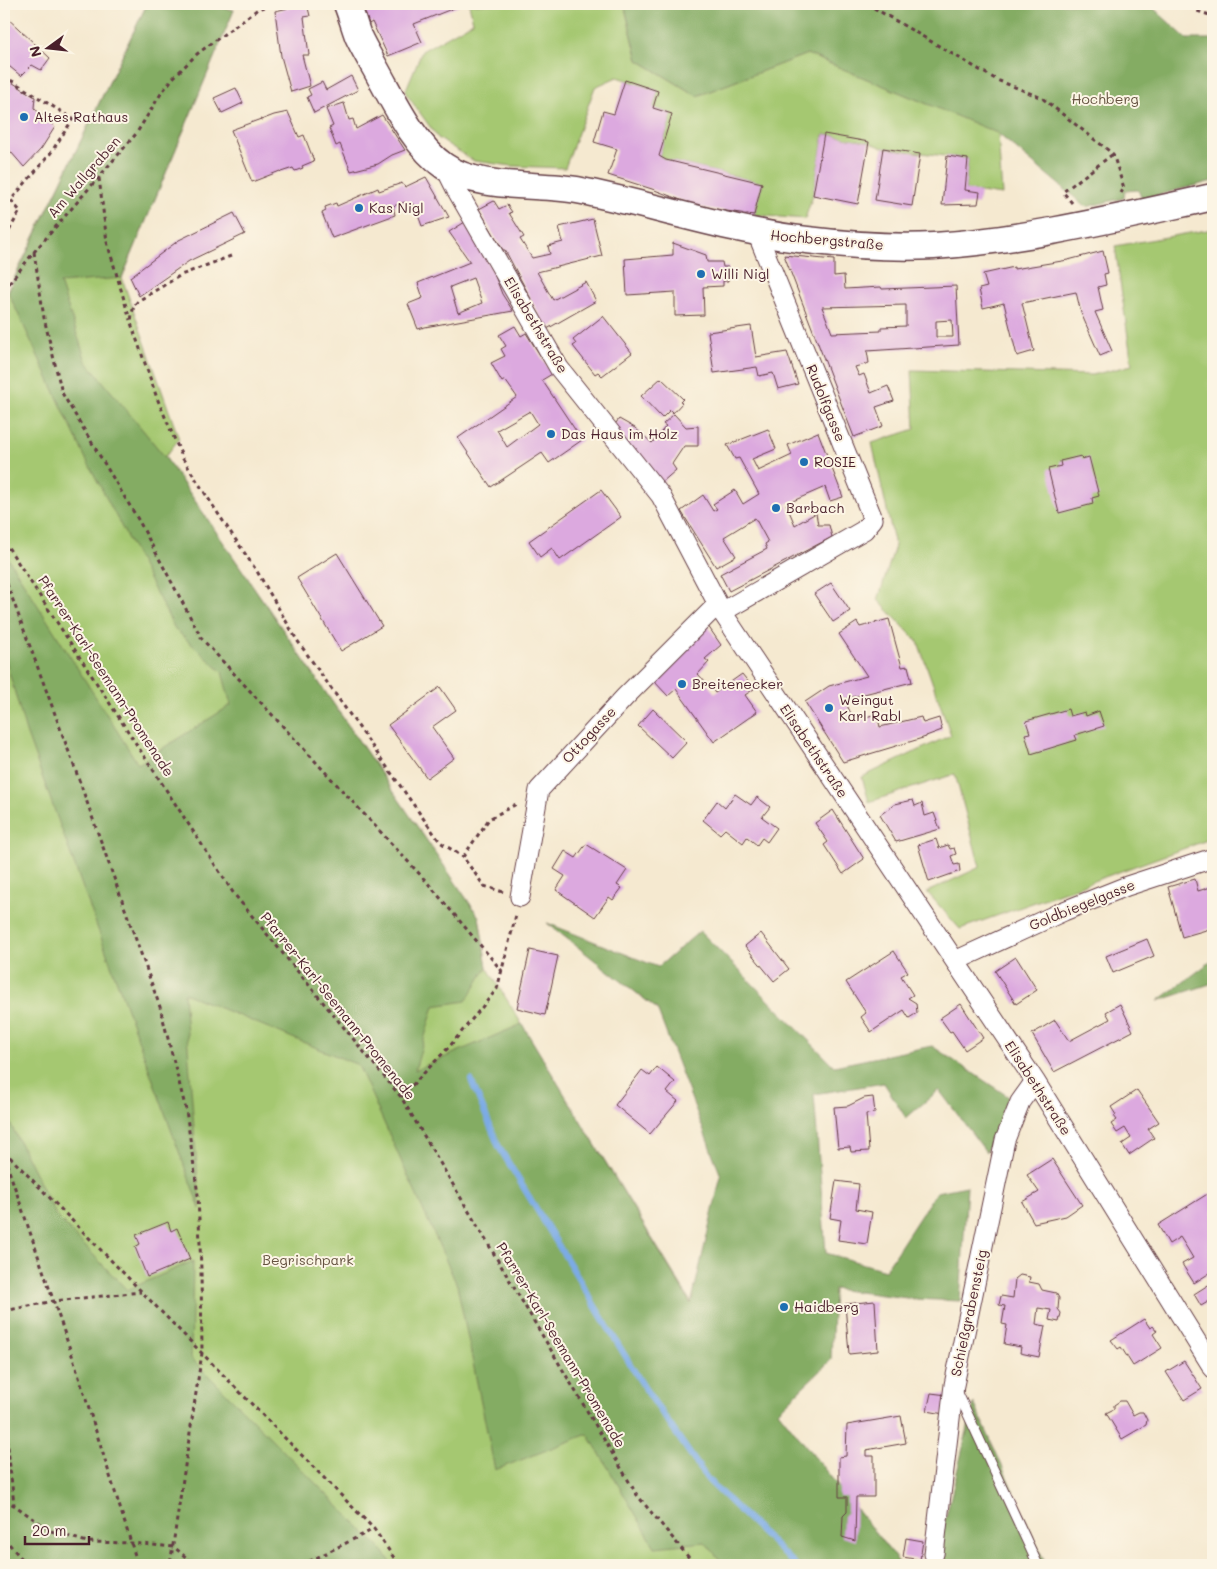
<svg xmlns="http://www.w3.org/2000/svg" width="1217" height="1569" viewBox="0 0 1217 1569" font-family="Mali,sans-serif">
<rect width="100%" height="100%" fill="#fcf5e5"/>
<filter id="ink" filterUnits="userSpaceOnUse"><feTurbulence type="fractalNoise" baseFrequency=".02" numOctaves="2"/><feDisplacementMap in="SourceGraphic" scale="10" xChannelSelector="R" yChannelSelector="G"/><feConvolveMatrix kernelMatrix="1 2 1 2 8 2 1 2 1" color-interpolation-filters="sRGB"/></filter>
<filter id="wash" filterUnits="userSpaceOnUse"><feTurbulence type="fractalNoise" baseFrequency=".0096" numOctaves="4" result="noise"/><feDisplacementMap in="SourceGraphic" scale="20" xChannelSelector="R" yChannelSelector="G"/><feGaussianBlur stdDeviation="1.12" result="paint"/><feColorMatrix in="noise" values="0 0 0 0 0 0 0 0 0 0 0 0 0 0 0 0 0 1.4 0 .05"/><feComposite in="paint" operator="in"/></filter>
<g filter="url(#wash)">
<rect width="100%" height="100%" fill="#f5e9d0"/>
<path fill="#a5c871" stroke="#78744e" d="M 147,4 L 199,4 L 234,10 L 122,278 L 179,439 L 165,457 L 479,917 L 487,967 L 692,1304 L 901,1565 L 4,1564 L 4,299 Z
M 469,4 L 624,4 L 638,60 L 697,96 L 807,54 L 998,133 L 1002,195 L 965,190 L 968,159 L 883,148 L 869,142 L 824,134 L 813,195 L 805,219 L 754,215 L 762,183 L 666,160 L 659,156 L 672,114 L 653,108 L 658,91 L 617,77 L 595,87 L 565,168 L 512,166 L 474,161 L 438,138 L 405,92 L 422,51 L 473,22 Z
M 1213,229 L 1213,838 L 960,929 L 927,892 L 980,867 L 955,774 L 869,802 L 862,777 L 951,735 L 918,642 L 878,600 L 895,546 L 872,443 L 915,429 L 912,370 L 1092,375 L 1132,365 L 1115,246 Z"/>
<path fill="#84ac63" stroke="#676647" d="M 147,4 L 199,4 L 234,10 L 122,278 L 60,283 L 86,361 L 165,457 L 479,917 L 487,967 L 466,1001 L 434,1006 L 415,1070 L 522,1024 L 691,1304 L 721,1176 L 657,1009 L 547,923 L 658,967 L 700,931 L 834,1066 L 932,1046 L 1009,1097 L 986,1152 L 939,1090 L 906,1118 L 884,1083 L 814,1094 L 826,1253 L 885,1270 L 936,1192 L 967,1186 L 960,1301 L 915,1299 L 834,1289 L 831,1360 L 778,1411 L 901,1565 L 724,1565 L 705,1542 L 655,1547 L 588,1434 L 495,1470 L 457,1285 L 358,1065 L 184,993 L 200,1209 L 26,732 L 4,654 L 4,552 L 138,764 L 231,705 L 222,672 L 175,629 L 86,459 L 8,292 Z
M 624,4 L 1149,4 L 1187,39 L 1213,39 L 1213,181 L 1142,199 L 1138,190 L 1125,191 L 1124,198 L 1086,207 L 997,133 L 807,54 L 697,96 L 638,60 Z
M 1213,960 L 1213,983 L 1158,1001 Z
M 4,1111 L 57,1217 L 127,1290 L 193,1261 L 191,1358 L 383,1551 L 393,1565 L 4,1564 Z
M 974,1403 L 1046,1565 L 934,1565 Z"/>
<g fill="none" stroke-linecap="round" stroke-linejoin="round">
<path stroke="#7babe5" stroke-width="6" d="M 471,1080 L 499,1147 L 644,1387 L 708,1480 L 795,1565"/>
</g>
<g id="blocks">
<path fill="#dca9df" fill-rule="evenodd" d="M 307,4 L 310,16 L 304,17 L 309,55 L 302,55 L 310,86 L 291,92 L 281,56 L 275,11 Z
M 362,4 L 464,4 L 414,24 L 422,42 L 388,56 L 372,22 L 369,24 Z
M 4,15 L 50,58 L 41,70 L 32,65 L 21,76 L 4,62 Z
M 351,76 L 358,90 L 314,113 L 307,97 L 311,95 L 308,89 L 322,82 L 326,90 Z
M 625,80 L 658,91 L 653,108 L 672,114 L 659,156 L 666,160 L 762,183 L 754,215 L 699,207 L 652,189 L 608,175 L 617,149 L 594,142 L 603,111 L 614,114 Z
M 10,81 L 35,97 L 34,108 L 55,127 L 41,149 L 24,167 L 4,144 L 4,86 Z
M 236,88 L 243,103 L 222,113 L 214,98 Z
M 344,103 L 349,120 L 353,119 L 356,129 L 382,115 L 405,150 L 392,155 L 378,164 L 351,171 L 340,144 L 336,146 L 329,128 L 333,126 L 326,109 Z
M 288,112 L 299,137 L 304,135 L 314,161 L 302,166 L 303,168 L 295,171 L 293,168 L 281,172 L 280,171 L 252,182 L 231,130 L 261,119 L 261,120 L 274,115 Z
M 824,134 L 869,142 L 858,204 L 813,195 Z
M 883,148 L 920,154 L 912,206 L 875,200 Z
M 947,156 L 968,159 L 965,190 L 980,192 L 978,204 L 942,205 Z
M 426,177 L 449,217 L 422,226 L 414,204 L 407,208 L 405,202 L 393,206 L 395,215 L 332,238 L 322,213 L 326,211 L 325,207 L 336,203 L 337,206 L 378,188 L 379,191 L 402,183 L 405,187 Z
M 494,201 L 499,209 L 507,205 L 512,212 L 509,213 L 524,237 L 520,239 L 532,258 L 550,254 L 548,246 L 563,242 L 559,227 L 593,219 L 602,256 L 537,272 L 553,300 L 586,282 L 596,301 L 547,329 L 505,250 L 503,250 L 479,209 Z
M 234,213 L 245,234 L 189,261 L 139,296 L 130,277 L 179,240 Z
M 465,222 L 493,271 L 502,294 L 513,311 L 425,327 L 418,329 L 408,304 L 423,298 L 418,283 L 470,262 L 449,232 ZM 473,278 L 482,303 L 458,313 L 450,287 Z
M 673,243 L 706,255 L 707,262 L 722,262 L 723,267 L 728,267 L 728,281 L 723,281 L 723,286 L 703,287 L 704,315 L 675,316 L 675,292 L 627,295 L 625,259 L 673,255 Z
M 1103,251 L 1108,273 L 1104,274 L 1106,285 L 1098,287 L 1103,310 L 1095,312 L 1112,351 L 1100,356 L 1081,313 L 1076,292 L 1022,303 L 1034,351 L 1017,356 L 1004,303 L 983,308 L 979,289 L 987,287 L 983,274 L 1014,267 L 1014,269 L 1068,260 Z
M 784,255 L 834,260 L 834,276 L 844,275 L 845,289 L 881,287 L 882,289 L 956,286 L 959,345 L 867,351 L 869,363 L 855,367 L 859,376 L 864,374 L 871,393 L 888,386 L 894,401 L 876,407 L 883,426 L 854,437 ZM 906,305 L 906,326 L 881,327 L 881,331 L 832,333 L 822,307 ZM 952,320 L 953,337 L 936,337 L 936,321 Z
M 603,316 L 632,353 L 602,376 L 598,372 L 595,374 L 573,346 L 576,344 L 573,340 Z
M 515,326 L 521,336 L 526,333 L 552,374 L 542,380 L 582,440 L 549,463 L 542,453 L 491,487 L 458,438 L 517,397 L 505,380 L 502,382 L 491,363 L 505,356 L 501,349 L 506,346 L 499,335 ZM 530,411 L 538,424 L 507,447 L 497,430 Z
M 751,326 L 756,357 L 787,352 L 798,384 L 778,389 L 773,373 L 759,376 L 757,367 L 714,373 L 708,332 Z
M 661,378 L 683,399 L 680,402 L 682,403 L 673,413 L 670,410 L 662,418 L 641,396 Z
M 674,414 L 686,427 L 698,426 L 698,446 L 684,446 L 672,464 L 676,470 L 661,483 L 612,428 L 619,419 L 635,428 L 652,443 L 666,426 L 663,424 Z
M 768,429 L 776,449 L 752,459 L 758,471 L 792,455 L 788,445 L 818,432 L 843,497 L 830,501 L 825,487 L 786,504 L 795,525 L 816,513 L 818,525 L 829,525 L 832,537 L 729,591 L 720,574 L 767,549 L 765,544 L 768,542 L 755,518 L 724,537 L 736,556 L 716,567 L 681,511 L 703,495 L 713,511 L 717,509 L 713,504 L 735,490 L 743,504 L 759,494 L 739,458 L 735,459 L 727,445 Z
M 1081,456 L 1082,459 L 1089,457 L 1099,496 L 1092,498 L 1093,504 L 1059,513 L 1048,469 L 1061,466 L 1060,461 Z
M 601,490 L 621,517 L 560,560 L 552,548 L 540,557 L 529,541 Z
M 337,553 L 382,626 L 341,651 L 297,578 Z
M 831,583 L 850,611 L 833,622 L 814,594 Z
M 889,619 L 902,667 L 908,666 L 912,682 L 844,699 L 854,720 L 877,714 L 880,727 L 921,717 L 923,723 L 939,718 L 942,730 L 926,736 L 926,737 L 843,762 L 805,702 L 829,686 L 867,676 L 839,634 L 857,622 L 860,627 Z
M 708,626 L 721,645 L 705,659 L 709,662 L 698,674 L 715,693 L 742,674 L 754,689 L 745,695 L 757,712 L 714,742 L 676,689 L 668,696 L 653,680 Z
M 440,687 L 456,710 L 432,727 L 454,758 L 427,778 L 388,725 Z
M 653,709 L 687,742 L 672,758 L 638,726 Z
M 1068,709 L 1070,716 L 1085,712 L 1086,716 L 1099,711 L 1104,726 L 1075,735 L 1077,740 L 1031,754 L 1025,734 L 1030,733 L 1026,721 Z
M 735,794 L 751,805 L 757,797 L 770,807 L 762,817 L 777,828 L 767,842 L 762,838 L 757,845 L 747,837 L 743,843 L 725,829 L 720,834 L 703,820 L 717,801 L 725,808 Z
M 913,800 L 915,806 L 922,803 L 925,816 L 934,813 L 940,829 L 896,842 L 880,815 L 895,804 Z
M 833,810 L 864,859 L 843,874 L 824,845 L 828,842 L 815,823 Z
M 936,839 L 939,848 L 948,845 L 950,849 L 954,848 L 956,854 L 951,856 L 954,865 L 959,864 L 960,871 L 929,882 L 918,845 Z
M 586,844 L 627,870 L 617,885 L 622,888 L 613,900 L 609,897 L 595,917 L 556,890 L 565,876 L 554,869 L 565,851 L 576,858 Z
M 1195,879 L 1198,891 L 1211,887 L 1213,895 L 1213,928 L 1182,937 L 1168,887 Z
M 761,933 L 789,969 L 774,981 L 745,946 Z
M 1147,939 L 1154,956 L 1113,973 L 1106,956 Z
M 530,950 L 558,956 L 545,1015 L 517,1008 Z
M 894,951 L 908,972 L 901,976 L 913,995 L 908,998 L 916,1003 L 917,1013 L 909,1018 L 904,1010 L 871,1032 L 861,1017 L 866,1013 L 846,982 Z
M 1016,957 L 1037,990 L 1016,1004 L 995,971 Z
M 961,1004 L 983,1038 L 965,1050 L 952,1031 L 950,1032 L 940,1018 Z
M 1120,1004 L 1133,1031 L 1054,1072 L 1032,1034 L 1055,1020 L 1069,1041 L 1110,1019 L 1106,1012 Z
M 657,1067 L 675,1082 L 667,1092 L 678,1101 L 650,1134 L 615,1105 L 642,1070 L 650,1076 Z
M 1137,1090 L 1159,1122 L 1148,1129 L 1154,1138 L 1129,1155 L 1122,1144 L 1131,1138 L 1125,1128 L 1117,1133 L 1111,1124 L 1117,1120 L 1114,1116 L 1116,1115 L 1111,1107 Z
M 873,1097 L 875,1113 L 866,1114 L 869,1151 L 851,1152 L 850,1147 L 838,1148 L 834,1107 L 848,1106 L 864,1098 Z
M 1052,1159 L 1082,1205 L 1066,1216 L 1034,1223 L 1022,1202 L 1039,1192 L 1027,1175 Z
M 836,1181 L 859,1184 L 856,1209 L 872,1212 L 867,1244 L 838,1240 L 841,1220 L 830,1218 Z
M 1209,1193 L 1213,1199 L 1213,1271 L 1194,1283 L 1182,1264 L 1193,1258 L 1187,1248 L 1180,1237 L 1169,1244 L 1158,1225 Z
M 168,1222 L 171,1231 L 177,1228 L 190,1259 L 147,1277 L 135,1247 L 140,1244 L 136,1235 Z
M 1020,1275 L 1030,1277 L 1029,1282 L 1039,1284 L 1042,1290 L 1056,1293 L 1059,1298 L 1058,1309 L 1061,1313 L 1059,1322 L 1049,1320 L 1051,1310 L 1038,1308 L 1036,1324 L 1045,1326 L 1039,1357 L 1020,1353 L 1021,1347 L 1004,1344 L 1007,1325 L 1002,1324 L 1005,1306 L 999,1305 L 1001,1296 L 1013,1298 L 1015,1279 Z
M 1213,1282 L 1213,1299 L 1201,1306 L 1194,1294 Z
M 875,1301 L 878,1351 L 849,1354 L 845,1304 Z
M 1144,1319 L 1150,1328 L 1153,1326 L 1157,1331 L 1153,1334 L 1162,1348 L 1133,1366 L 1121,1347 L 1118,1349 L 1111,1340 Z
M 1184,1361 L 1202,1389 L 1184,1400 L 1166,1372 Z
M 931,1393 L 947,1395 L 944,1414 L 927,1411 Z
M 1120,1401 L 1125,1401 L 1133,1415 L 1139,1412 L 1143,1412 L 1147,1420 L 1146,1425 L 1122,1439 L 1106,1413 L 1114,1409 L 1114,1405 Z
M 901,1416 L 906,1443 L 866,1450 L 866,1456 L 874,1456 L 874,1497 L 856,1497 L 855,1541 L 842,1537 L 843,1516 L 847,1512 L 847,1497 L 839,1497 L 839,1457 L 846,1456 L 847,1425 Z
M 906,1538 L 923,1541 L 920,1560 L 903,1557 Z"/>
</g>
</g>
<g filter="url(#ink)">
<use href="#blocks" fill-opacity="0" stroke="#643d44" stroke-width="1"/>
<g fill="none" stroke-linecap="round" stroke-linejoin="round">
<g stroke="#643d44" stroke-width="11">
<path id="service" d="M 957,1391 L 1038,1565"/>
</g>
<g stroke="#643d44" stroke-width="21">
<path id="minor" d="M 445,167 L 456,189 L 559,368 L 661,496 L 722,612 L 1035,1081 L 1213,1368
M 722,612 L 864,530 L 873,519 L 757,233
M 520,897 L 539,790 L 625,697 L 717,605
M 955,961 L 1064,911 L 1127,886 L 1213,858
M 934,1554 L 954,1385 L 1005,1140 L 1020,1102 L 1035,1081"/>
</g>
<g stroke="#643d44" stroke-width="29">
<path id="secondary" d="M 347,4 C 351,14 354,25 358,36 C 364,49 372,62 379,75 C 395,104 416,147 444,166 C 478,190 537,183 577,190 C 654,205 729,231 807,240 C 848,245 892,248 934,246 C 1028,240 1121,217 1213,197"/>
</g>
<path stroke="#643d44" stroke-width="3" stroke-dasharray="4 4" stroke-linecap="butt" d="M 867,4 L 997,80 L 1042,98 L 1113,154 L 1124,188 L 1121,193
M 1194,4 L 1197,11 L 1213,16
M 4,76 L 73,119 L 50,154 L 11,200 L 20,211 L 4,240
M 99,178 L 107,242 L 130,320
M 1072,203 L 1063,192 L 1113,154
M 34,252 L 44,318 L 62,393 L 139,521 L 202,639 L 426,881 L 502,971
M 231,256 L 181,275 L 138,301 C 132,307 132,314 131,323 L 157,398 L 183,459 L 217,512 L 258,573 L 297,640 L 440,842 L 463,857
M 4,290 L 34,252 L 136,134 L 162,92 L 174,77 L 197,54 L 258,9 L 272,4
M 4,541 L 234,894 L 401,1097 L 637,1495 L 695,1565
M 4,576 L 73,763 L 160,1007 L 186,1110 L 198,1195 L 201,1269 L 202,1353 L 170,1565
M 503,892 L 484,886 L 463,857 L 489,819 L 518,803
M 401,1097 L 449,1047 L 497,989 L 516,915
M 4,1151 L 374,1529 L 399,1565
M 4,1156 L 72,1355 L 138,1565
M 4,1311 L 54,1301 L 141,1292
M 4,1423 L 7,1438 L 14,1505
M 4,1501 L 14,1505 L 51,1531 L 87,1542 L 132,1543 L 174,1547 L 195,1565
M 4,1538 L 27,1565
M 302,1565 L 374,1529"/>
<use href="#service" stroke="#fff" stroke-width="9"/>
<use href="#minor" stroke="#fff" stroke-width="19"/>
<use href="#secondary" stroke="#fff" stroke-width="26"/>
</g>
</g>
<g fill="#1f6fb2" stroke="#fcf5e5" stroke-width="2">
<circle cx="24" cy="117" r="5"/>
<circle cx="359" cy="208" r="5"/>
<circle cx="701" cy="274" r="5"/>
<circle cx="551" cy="434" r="5"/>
<circle cx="804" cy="462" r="5"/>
<circle cx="776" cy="508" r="5"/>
<circle cx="682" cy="684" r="5"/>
<circle cx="829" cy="708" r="5"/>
<circle cx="784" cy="1307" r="5"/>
</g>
<g text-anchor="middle" stroke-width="4" stroke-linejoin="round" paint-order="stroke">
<g font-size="14" fill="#655240" stroke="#fcf5e5">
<text x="1105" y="104">Hochberg</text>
<text x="308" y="1265">Begrischpark</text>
</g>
<g font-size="14" fill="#4a1f2b" stroke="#fcf5e5" text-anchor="start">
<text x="34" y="122">Altes Rathaus</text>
<text x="369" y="213">Kas Nigl</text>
<text x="711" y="279">Willi Nigl</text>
<text x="561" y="439">Das Haus im Holz</text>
<text x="814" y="467">ROSIE</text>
<text x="786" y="513">Barbach</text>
<text x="692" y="689">Breitenecker</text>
<text x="839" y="705">Weingut<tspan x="839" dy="16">Karl Rabl</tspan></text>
<text x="794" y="1312">Haidberg</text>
</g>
<g font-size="14" fill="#4a1f2b" stroke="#fcf5e5">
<text transform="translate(84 177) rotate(-49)" y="5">Am Wallgraben</text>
<text transform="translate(827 240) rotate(5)" y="5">Hochbergstraße</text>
<text transform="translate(536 325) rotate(59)" y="5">Elisabethstraße</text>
<text transform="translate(826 403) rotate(68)" y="5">Rudolfgasse</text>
<text transform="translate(106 676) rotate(57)" y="5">Pfarrer-Karl-Seemann-Promenade</text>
<text transform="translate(589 735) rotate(-47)" y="5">Ottogasse</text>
<text transform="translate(814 751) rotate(56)" y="5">Elisabethstraße</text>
<text transform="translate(1082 905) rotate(-22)" y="5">Goldbiegelgasse</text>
<text transform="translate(338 1006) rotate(51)" y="5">Pfarrer-Karl-Seemann-Promenade</text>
<text transform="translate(1038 1088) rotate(57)" y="5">Elisabethstraße</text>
<text transform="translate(969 1313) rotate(-78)" y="5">Schießgrabensteig</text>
<text transform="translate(561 1345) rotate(59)" y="5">Pfarrer-Karl-Seemann-Promenade</text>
</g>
</g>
<rect width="1217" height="1569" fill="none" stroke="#fcf5e5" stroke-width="20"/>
<g transform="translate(48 48) rotate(255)" stroke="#fcf5e5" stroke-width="4" paint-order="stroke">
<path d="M0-4L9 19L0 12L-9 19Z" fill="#4a1f2b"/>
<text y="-8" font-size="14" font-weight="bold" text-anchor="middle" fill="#4a1f2b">N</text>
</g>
<path d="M25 1536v8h64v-8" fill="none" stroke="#4a1f2b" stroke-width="2.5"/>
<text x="32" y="1536" font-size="15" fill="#4a1f2b" stroke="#fcf5e5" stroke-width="4" paint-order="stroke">20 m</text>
</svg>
